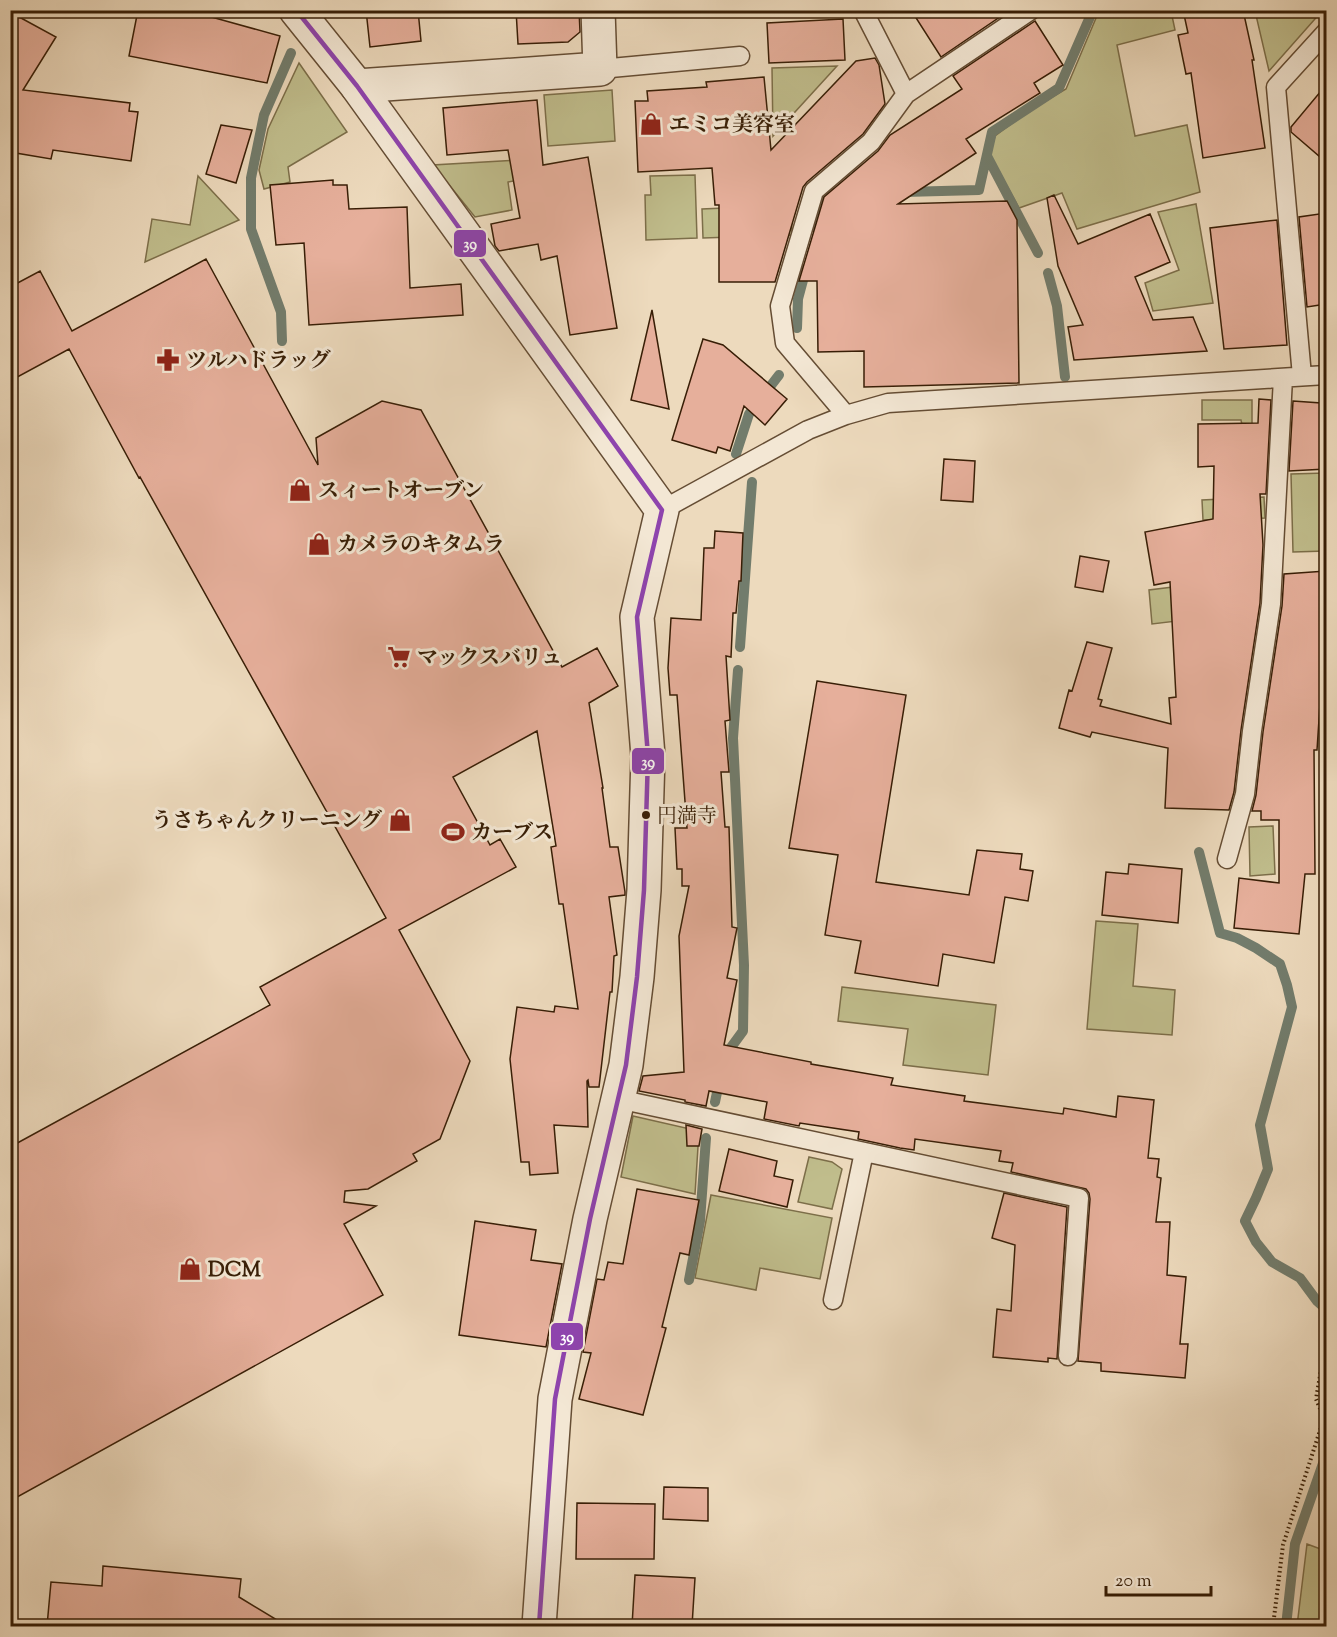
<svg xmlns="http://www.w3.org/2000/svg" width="1337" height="1637" viewBox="0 0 1337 1637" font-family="'Sorts Mill Goudy','Noto Serif JP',serif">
<rect width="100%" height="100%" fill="#eddabd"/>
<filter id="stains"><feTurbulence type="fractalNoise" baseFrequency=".00333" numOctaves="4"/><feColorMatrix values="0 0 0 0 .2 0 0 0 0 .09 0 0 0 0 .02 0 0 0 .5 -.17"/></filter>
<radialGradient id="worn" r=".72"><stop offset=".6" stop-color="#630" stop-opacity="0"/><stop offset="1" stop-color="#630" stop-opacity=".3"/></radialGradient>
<path fill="#c0bd8c" stroke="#7c6e49" stroke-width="1.5" d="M 1099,11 L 1171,11 L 1175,30 L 1117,45 L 1135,136 L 1187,125 L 1200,192 L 1077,229 L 1062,193 L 1019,208 L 990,155 L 995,136 L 1030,110 L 1066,89 Z
M 1255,11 L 1255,10 L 1322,11 L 1269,71 Z
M 299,63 L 347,132 L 288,167 L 290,182 L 264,189 L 259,170 L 268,129 Z
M 837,66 L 773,136 L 772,68 Z
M 612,90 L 615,141 L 548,146 L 544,95 Z
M 518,160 L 519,180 L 508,182 L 512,210 L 475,217 L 433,165 Z
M 695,175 L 697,238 L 646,240 L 645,195 L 651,195 L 650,176 Z
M 198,176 L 239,220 L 145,262 L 152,219 L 190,225 Z
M 1196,204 L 1213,303 L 1153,311 L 1145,283 L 1179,270 L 1158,212 Z
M 791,205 L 792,235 L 703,238 L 702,209 Z
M 1202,400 L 1252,400 L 1252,425 L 1242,425 L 1241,420 L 1202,420 Z
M 1326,473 L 1326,551 L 1293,552 L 1291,474 Z
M 1264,497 L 1265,518 L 1203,520 L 1202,500 Z
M 1197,584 L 1219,616 L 1152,624 L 1149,590 Z
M 1273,826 L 1275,874 L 1250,876 L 1249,827 Z
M 1096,921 L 1138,924 L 1133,986 L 1175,990 L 1172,1035 L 1087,1029 Z
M 842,987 L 996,1005 L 988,1075 L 903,1065 L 908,1029 L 838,1021 Z
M 633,1116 L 699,1131 L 695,1194 L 621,1177 Z
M 809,1157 L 832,1162 L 842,1169 L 832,1209 L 798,1202 Z
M 711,1195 L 832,1218 L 820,1279 L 760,1268 L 756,1290 L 695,1278 Z
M 1307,1544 L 1326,1551 L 1326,1626 L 1297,1626 Z"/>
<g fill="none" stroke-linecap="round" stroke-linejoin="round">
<path stroke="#727c6c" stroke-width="10" d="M 987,156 L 1038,253
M 904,192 L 979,190 L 992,132 L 1059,88 L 1093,10
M 816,228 L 823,197 L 831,193 L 838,193
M 1048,273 L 1057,306 L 1065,377
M 797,328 L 798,299 L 806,269
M 282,341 L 281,312 L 251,229 L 251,178 L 264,115 L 291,53
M 736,454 L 749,414 L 779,375
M 740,647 L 752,482
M 1199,852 L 1220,933 L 1237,938 L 1256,948 L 1280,964 L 1287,985 L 1292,1007 L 1260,1125 L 1268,1169 L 1256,1198 L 1245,1221 L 1256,1242 L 1272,1262 L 1300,1278 L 1317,1301 L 1326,1309
M 724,1057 L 743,1031 L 744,965 L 733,738 L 738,670
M 715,1102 L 720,1078
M 689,1280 L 700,1221 L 706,1138
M 1286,1626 L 1295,1544 L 1326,1455"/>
</g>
<path fill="#e6af9b" stroke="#381e06" stroke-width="1.5" d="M 138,10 L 204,10 L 204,15 L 280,36 L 267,83 L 129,56 Z
M 366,10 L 418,10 L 421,41 L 370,47 Z
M 516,10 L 579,10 L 580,32 L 568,42 L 518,44 Z
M 911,10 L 1010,10 L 941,57 Z
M 1183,10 L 1243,10 L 1254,60 L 1252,60 L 1265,148 L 1203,158 L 1191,73 L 1186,74 L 1178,35 L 1188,33 Z
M 10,12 L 56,37 L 23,90 L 130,103 L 129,111 L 138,112 L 131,161 L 53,150 L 51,159 L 10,152 Z
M 843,19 L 845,60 L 769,63 L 767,23 Z
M 1035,21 L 1063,65 L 1034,83 L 1040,93 L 966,139 L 976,153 L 898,204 L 1007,201 L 1017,220 L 1019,383 L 864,387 L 864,351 L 818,352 L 817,281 L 799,281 L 824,197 L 878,151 L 890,135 L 962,89 L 953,76 Z
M 875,58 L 879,65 L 885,104 L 863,134 L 807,182 L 803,187 L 775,282 L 719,282 L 719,205 L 715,205 L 712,168 L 638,172 L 635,101 L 648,101 L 647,91 L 707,87 L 706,82 L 764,77 L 771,150 L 856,61 Z
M 1326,85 L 1326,162 L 1291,132 L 1291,127 Z
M 537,100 L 543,165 L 588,157 L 617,328 L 570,335 L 557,256 L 541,260 L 538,244 L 499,251 L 495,246 L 491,224 L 520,218 L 508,150 L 447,155 L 443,108 Z
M 221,125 L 252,130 L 236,183 L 206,174 Z
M 333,180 L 333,185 L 347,185 L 349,209 L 407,207 L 410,288 L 461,284 L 463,315 L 309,325 L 304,243 L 276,245 L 270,185 Z
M 1054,195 L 1078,244 L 1150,214 L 1170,262 L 1135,277 L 1153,320 L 1193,317 L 1207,351 L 1074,360 L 1068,327 L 1083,325 L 1058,266 L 1047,198 Z
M 1326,213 L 1326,304 L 1307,307 L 1299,217 Z
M 1277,220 L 1287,345 L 1224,349 L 1210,228 Z
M 206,259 L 318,465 L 316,438 L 382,401 L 421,410 L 562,667 L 597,648 L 618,686 L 589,703 L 603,788 L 602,788 L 610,847 L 618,847 L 625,892 L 625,895 L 609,897 L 617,955 L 614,956 L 612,992 L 610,992 L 599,1087 L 589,1087 L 588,1080 L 587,1081 L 588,1127 L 554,1125 L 558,1173 L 530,1175 L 529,1162 L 521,1162 L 510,1059 L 517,1007 L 554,1012 L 555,1006 L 578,1009 L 563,904 L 559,904 L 551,847 L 556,846 L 537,731 L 453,777 L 490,845 L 500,839 L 516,867 L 399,930 L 470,1061 L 440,1139 L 413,1154 L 417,1161 L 368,1189 L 345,1191 L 344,1202 L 376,1206 L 344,1224 L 383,1295 L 10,1501 L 10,1147 L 270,1005 L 260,987 L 386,918 L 140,477 L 139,478 L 69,349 L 10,381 L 10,287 L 40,271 L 72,331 Z
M 652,310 L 669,409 L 631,400 Z
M 703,339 L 723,345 L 787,399 L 765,425 L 744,406 L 730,451 L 718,447 L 716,453 L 672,440 Z
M 1259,399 L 1271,400 L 1266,494 L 1260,494 L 1263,545 L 1260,603 L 1241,730 L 1234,792 L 1229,810 L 1165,808 L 1168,748 L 1092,732 L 1090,737 L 1059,728 L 1069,690 L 1072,691 L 1087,642 L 1112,648 L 1098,699 L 1102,700 L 1100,706 L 1171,724 L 1169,698 L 1176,697 L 1170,582 L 1154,585 L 1145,532 L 1213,519 L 1214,466 L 1198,467 L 1198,424 L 1258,423 Z
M 1293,401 L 1321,403 L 1321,406 L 1326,406 L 1326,469 L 1289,471 Z
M 944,459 L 975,461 L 973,502 L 941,500 Z
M 715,531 L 743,533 L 741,581 L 739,581 L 736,613 L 733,613 L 731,657 L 726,656 L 730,720 L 725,721 L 729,772 L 721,772 L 725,827 L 729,827 L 732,927 L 737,928 L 727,978 L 737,980 L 724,1045 L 811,1062 L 811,1064 L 893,1078 L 891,1085 L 965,1096 L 964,1101 L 1063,1114 L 1064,1108 L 1116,1117 L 1118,1096 L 1154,1100 L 1148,1158 L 1159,1159 L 1157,1177 L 1161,1178 L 1156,1222 L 1170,1222 L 1167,1275 L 1186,1277 L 1180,1344 L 1188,1344 L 1185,1378 L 1101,1371 L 1101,1363 L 1078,1361 L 1090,1199 L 1089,1193 L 1086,1189 L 1011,1172 L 1013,1163 L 999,1161 L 1001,1151 L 915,1139 L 914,1150 L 900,1148 L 858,1139 L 859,1132 L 800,1123 L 799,1126 L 764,1119 L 767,1102 L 709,1091 L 706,1106 L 685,1102 L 685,1100 L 639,1091 L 643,1076 L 684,1072 L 679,936 L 689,886 L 682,886 L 682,869 L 677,869 L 675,828 L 687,828 L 677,695 L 670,695 L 668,668 L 671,618 L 701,620 L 704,548 L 714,548 Z
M 1080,556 L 1109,561 L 1103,592 L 1075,587 Z
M 1326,571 L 1326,658 L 1323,658 L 1317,750 L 1314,750 L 1315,874 L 1305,874 L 1299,934 L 1234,928 L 1239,878 L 1279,883 L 1279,820 L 1261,820 L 1261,811 L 1252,811 L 1256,795 L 1263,732 L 1282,606 L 1284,574 Z
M 817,681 L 906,695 L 876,882 L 969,895 L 977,850 L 1022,854 L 1020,869 L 1033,871 L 1028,901 L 1005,897 L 994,963 L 943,954 L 938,986 L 855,973 L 861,941 L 825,935 L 838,855 L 789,848 Z
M 1129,864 L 1182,869 L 1178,923 L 1102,915 L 1106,872 L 1128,874 Z
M 686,1125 L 702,1129 L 699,1146 L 687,1146 Z
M 729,1149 L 777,1161 L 774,1176 L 793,1180 L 787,1207 L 719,1191 Z
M 637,1189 L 699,1200 L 689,1255 L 680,1253 L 662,1327 L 666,1328 L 643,1415 L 579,1399 L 591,1353 L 583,1352 L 597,1279 L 604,1280 L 608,1262 L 623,1264 Z
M 1004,1193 L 1067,1207 L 1057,1359 L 1048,1358 L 1048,1362 L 993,1357 L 997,1309 L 1011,1311 L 1015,1245 L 992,1238 Z
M 475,1221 L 536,1230 L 531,1260 L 562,1264 L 546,1347 L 459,1335 Z
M 664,1487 L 708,1488 L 708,1521 L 663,1519 Z
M 577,1503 L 655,1504 L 654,1559 L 576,1559 Z
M 103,1566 L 241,1579 L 239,1597 L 287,1626 L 47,1626 L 51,1582 L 102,1586 Z
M 635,1575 L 695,1578 L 692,1626 L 632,1626 Z"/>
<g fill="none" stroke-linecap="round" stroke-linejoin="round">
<g stroke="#654d34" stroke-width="21">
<path id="service" d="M 863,10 L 906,94
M 600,69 L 740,56
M 1302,376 L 1276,87 L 1326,32
M 846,415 L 785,343 L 780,306 L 814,191 L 871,142 L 906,94 L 1031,10
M 662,510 L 808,430 L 846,415 L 888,403 L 1326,375
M 1227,859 L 1245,794 L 1252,731 L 1271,604 L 1283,378
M 618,1099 L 1079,1198 L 1068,1356
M 833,1300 L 864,1152"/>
</g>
<g stroke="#654d34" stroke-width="36">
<path id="minor" d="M 357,86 L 600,69 L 598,10"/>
</g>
<g stroke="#654d34" stroke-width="36">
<path id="tertiary" d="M 296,10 L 357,86 L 662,510 L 637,617 L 648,756 L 644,890 L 637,977 L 626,1065 L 590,1219 L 555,1399 L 539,1626"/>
</g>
<path stroke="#381e06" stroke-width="4" stroke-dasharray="1.5 3" stroke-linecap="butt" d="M 1273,1626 L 1283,1545 L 1324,1418 L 1316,1399 L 1326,1341"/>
<use href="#service" stroke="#f3e7d4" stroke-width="18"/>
<use href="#minor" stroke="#f3e7d4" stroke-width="33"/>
<use href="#tertiary" stroke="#f3e7d4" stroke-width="33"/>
<g stroke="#f3e7d4" stroke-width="9">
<path id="bus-1" d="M 296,10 L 357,86 L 662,510 L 637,617 L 648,756 L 644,890 L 637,977 L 626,1065 L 590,1219 L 555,1399 L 539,1626"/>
</g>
<use href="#bus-1" stroke="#8e44ad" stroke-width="4.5"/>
</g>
<defs>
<g id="shop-bare" transform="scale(1.8)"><path d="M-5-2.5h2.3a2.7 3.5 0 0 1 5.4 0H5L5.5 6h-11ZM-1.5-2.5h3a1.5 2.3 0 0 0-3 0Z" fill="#8f2418" stroke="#f3e7d4" stroke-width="2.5" paint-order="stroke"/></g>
<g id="pharmacy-bare" transform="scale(1.8)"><path d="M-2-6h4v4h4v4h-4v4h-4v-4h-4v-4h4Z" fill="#8f2418" stroke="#f3e7d4" stroke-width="2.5" paint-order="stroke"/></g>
<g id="supermarket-bare" transform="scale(1.8)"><path d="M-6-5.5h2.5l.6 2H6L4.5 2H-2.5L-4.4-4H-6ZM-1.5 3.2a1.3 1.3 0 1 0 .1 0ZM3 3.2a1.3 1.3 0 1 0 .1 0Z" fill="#8f2418" stroke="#f3e7d4" stroke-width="2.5" paint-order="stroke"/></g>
<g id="stadium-bare" transform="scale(1.8)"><path d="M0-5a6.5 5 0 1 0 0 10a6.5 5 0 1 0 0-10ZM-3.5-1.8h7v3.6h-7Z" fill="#8f2418" stroke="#f3e7d4" stroke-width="2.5" paint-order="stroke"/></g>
</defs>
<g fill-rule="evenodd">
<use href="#shop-bare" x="651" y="124"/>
<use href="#pharmacy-bare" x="168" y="360"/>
<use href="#shop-bare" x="300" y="490"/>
<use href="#shop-bare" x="319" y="544"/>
<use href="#supermarket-bare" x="399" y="657"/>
<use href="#shop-bare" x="400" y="820"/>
<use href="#stadium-bare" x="453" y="832"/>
<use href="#shop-bare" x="190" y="1269"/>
</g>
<circle fill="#381e06" stroke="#f3e7d4" stroke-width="2" cx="646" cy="815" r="5"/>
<g text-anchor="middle" stroke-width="6" stroke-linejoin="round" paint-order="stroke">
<g font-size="20" fill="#381e06" stroke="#f3e7d4" text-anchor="start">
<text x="657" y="822">円満寺</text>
</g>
<g font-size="21" font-weight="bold" fill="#381e06" stroke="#f3e7d4" text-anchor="start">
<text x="669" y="131">エミコ美容室</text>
<text x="186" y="367">ツルハドラッグ</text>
<text x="318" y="497">スィートオーブン</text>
<text x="337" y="551">カメラのキタムラ</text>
<text x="417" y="664">マックスバリュ</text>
<text x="382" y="827" text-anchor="end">うさちゃんクリーニング</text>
<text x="471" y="839">カーブス</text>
<text x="208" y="1276">DCM</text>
</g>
</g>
<g stroke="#f3e7d4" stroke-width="2">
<rect x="453" y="229" width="34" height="29" rx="6" fill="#8e44ad"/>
<rect x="631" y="747" width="34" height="28" rx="6" fill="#8e44ad"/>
<rect x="550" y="1322" width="34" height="29" rx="6" fill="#8e44ad"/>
</g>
<g font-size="16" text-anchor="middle" font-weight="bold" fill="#fff">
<text x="470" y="249">39</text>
<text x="648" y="767">39</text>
<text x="567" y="1342">39</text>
</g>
<rect width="1337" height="1637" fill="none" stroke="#eddabd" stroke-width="36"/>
<rect x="12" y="12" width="1313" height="1613" fill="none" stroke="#381e06" stroke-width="3"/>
<rect x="18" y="18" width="1301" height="1601" fill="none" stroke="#381e06" stroke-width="1.5"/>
<path d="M1106 1586v9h105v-9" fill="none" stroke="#381e06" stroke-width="3"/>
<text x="1115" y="1586" font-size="18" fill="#381e06" stroke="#f3e7d4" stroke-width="4.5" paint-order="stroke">20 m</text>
<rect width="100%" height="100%" filter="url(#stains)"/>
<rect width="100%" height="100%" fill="url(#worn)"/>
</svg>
